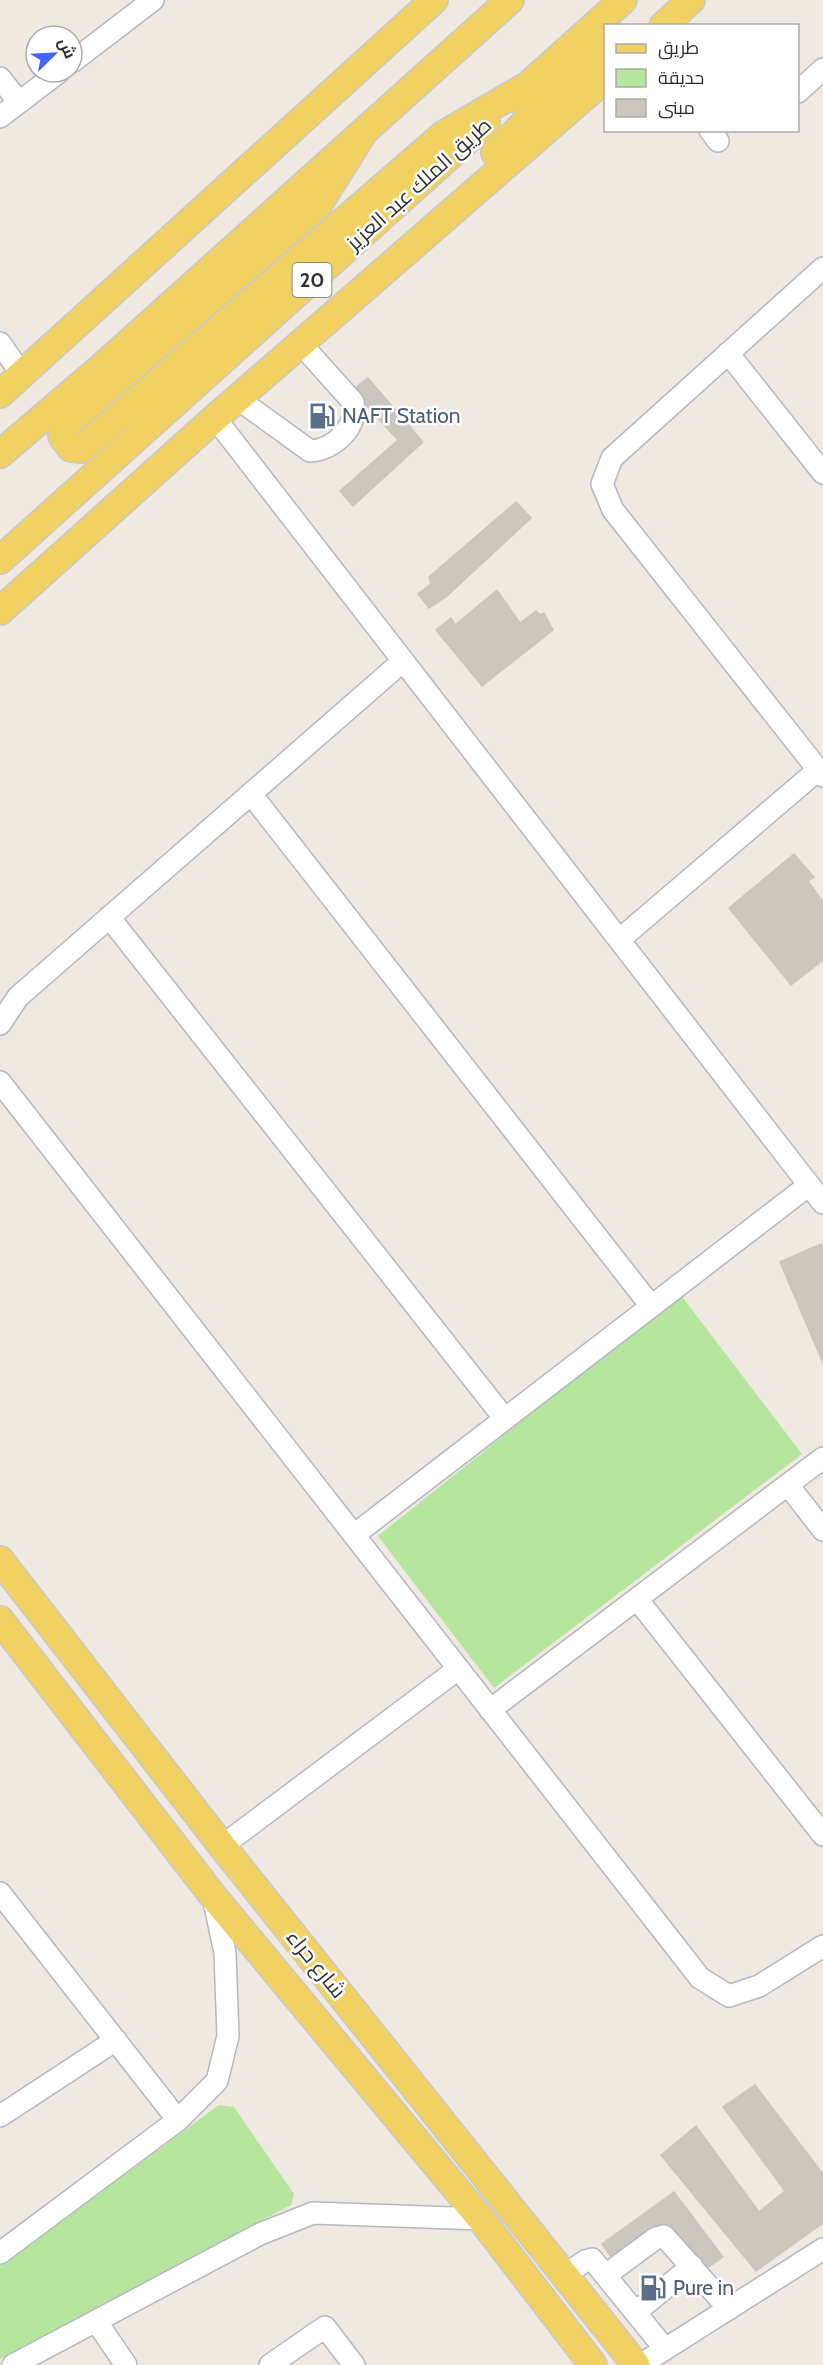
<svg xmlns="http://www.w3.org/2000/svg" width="823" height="2365" viewBox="0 0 823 2365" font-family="Cabin,Cairo,sans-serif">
<rect width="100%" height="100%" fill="#efe9e1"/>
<path fill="#b6e59e" d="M 680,1294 L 802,1454 L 494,1688 L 378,1536 Z
M 219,2105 L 234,2107 L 294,2194 L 291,2205 L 0,2359 L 0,2266 Z"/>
<path fill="#cbc7bf" stroke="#cbc5ba" stroke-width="1.5" d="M 368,378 L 423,442 L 353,506 L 340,491 L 398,440 L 352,390 Z
M 516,502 L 531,518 L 446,597 L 429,608 L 418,594 L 431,584 L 429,577 Z
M 497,590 L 520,623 L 536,611 L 540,615 L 544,613 L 553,630 L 482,686 L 436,630 L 451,618 L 455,625 Z
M 794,854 L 814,877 L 808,881 L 823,902 L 823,960 L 791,985 L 729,908 Z
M 821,1244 L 823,1249 L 823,1363 L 780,1262 Z
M 755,2085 L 823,2174 L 823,2223 L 756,2271 L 661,2155 L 696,2126 L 759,2212 L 785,2191 L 723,2107 Z
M 674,2192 L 723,2257 L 704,2270 L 682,2238 L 669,2223 L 666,2227 L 664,2223 L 615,2263 L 602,2244 Z"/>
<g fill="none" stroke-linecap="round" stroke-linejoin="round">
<g stroke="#b4b7c1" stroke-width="24">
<path id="minor" d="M 72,62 L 153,0
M 0,78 L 19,102
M 798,92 L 823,69
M 0,117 L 59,72
M 710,130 L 718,141
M 823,268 L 612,458 L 602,484 L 613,510 L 823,776
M 0,343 L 22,375
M 728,353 L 823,473
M 238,399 L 310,451 C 334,450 359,426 353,402 L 301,344
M 215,418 L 823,1203
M 251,794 L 651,1306
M 109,917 L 505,1419
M 619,940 L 818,770
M 0,1024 L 18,997 L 403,661
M 0,1082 L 700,1978 L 729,1996 L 759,1986 L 823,1946
M 788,1485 L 823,1530
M 354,1535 L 809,1185
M 637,1599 L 823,1835
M 490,1710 L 823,1458
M 222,1846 L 458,1669
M 0,1893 L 178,2120
M 0,2116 L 116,2040
M 0,2253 L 178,2120 L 217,2081 L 228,2036 L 225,1953 L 213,1896
M 565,2275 L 585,2261 L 592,2259 L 665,2349
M 606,2275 L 656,2238 L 664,2236 L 729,2309
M 636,2312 L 692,2266
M 96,2321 L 126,2365
M 13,2365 L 260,2234 L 313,2213 L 481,2219
M 270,2365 L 325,2327 L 354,2365
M 640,2365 L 823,2249"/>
</g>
<g stroke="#c9c9c9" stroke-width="30">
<path id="major" d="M 663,26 L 691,0
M 514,98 L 623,0
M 363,133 L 318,205 L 64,426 L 62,436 L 71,448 L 81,449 L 443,135 L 527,86
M 495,153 L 606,41
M 0,394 L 434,0
M 0,454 L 103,366 L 510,0
M 0,560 L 486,123
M 0,611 L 215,418 L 606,78
M 0,1560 L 222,1846 L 636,2365
M 0,1620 L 213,1896 L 481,2219 L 593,2365"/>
</g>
<use href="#minor" stroke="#fff" stroke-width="21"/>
<use href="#major" stroke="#f2d163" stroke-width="27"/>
</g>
<defs>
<g id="fuel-bare" transform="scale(2.07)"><path d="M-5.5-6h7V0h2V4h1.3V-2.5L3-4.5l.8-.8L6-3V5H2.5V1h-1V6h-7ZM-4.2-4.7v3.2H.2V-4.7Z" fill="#5c6f8a" stroke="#fff" stroke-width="2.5" paint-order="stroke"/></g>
</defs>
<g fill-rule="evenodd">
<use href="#fuel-bare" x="322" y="416"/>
<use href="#fuel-bare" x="653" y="2288"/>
</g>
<g text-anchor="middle" stroke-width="5" stroke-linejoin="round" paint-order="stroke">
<rect fill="#fff" stroke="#6d6d6d" stroke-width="1.5" x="292.5" y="263" width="39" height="34" rx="4.5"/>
<g font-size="20" font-weight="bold" fill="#2e2e2e">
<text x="312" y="287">20</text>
</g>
<g font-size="21" fill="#2e2e2e" stroke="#fff">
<text transform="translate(419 184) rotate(-42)" y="7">طريق الملك عبد العزيز</text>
<text transform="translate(316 1964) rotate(51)" y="7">شارع حراء</text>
</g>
<g font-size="21" fill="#4e5e75" stroke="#fff" text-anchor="start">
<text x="342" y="423">NAFT Station</text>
<text x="673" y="2295">Pure in</text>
</g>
</g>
<rect x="604" y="24" width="195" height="108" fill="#ffffff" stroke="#ababab" stroke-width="1.5"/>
<rect x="616" y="44" width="30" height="9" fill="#f2d163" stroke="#ababab" stroke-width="1.5"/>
<text x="658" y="54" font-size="18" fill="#2e2e2e">طريق</text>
<rect x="616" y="69" width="30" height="18" fill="#b6e59e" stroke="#ababab" stroke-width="1.5"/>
<text x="658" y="84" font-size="18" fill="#2e2e2e">حديقة</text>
<rect x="616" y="99" width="30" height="18" fill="#cbc7bf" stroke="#ababab" stroke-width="1.5"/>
<text x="658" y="114" font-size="18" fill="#2e2e2e">مبنى</text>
<g transform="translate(54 54) rotate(66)"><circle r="28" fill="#ffffff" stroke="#ababab" stroke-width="1.5"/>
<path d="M0-4.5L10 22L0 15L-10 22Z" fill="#4264fb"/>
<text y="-9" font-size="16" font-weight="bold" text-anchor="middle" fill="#2e2e2e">ش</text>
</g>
</svg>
